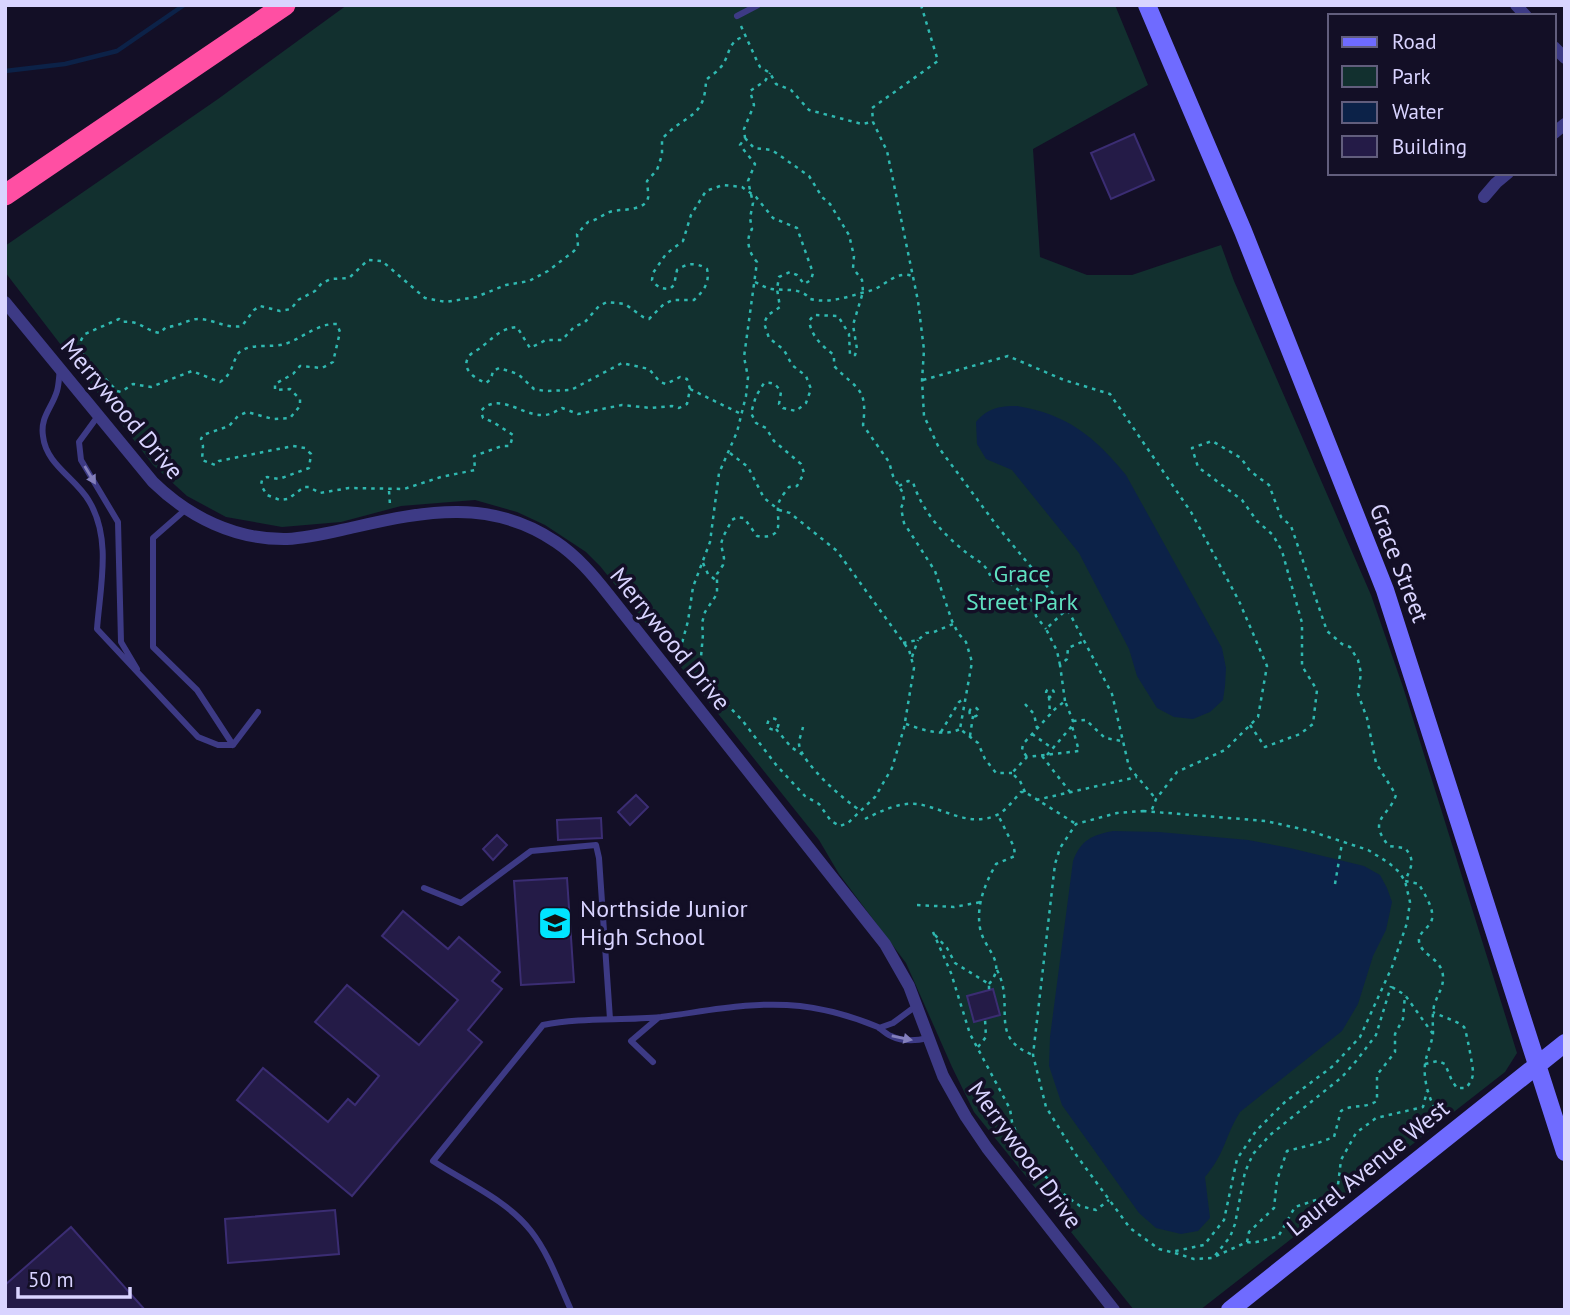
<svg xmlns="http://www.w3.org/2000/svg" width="1570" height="1315" viewBox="0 0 1570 1315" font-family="'PT Sans',sans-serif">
<rect width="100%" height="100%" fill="#130f26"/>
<path fill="#12302f" d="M 347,5 L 1115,5 L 1148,85 L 1033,149 L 1040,257 L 1087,275 L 1132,275 L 1221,245 L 1234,281 L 1371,595 L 1403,687 L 1517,1053 L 1505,1072 L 1200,1310 L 1134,1310 L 974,1112 L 952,1067 L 906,963 L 839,874 L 819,840 L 600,566 L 586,552 L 545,525 L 517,512 L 475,500 L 401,506 L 341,522 L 282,527 L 226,517 L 187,496 L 153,465 L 5,272 L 5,246 L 218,99 Z"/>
<path fill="#0c2248" d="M 1017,406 C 1067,414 1095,437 1126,475 L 1222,648 L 1226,668 L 1225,686 L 1223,700 L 1210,712 L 1193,719 L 1174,717 L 1157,708 L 1137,676 L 1129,649 L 1079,553 L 1012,470 L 986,459 L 977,444 L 976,422 C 988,408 999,406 1017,406 Z
M 1113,831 L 1159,832 L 1248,840 L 1290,848 L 1364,866 L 1380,875 L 1387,888 L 1392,902 L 1386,930 L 1373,956 L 1358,1004 L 1342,1031 L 1240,1112 C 1225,1136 1225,1154 1205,1177 L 1210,1218 L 1198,1231 L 1181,1234 L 1156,1228 L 1139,1213 L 1062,1105 L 1049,1066 L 1050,1037 L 1073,861 C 1081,840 1092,835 1113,831 Z"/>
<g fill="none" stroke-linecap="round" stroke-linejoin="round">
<path stroke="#0c2248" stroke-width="4.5" d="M 5,71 L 65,64 L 117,51 L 184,5"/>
</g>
<path fill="#241b47" stroke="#3b2d73" stroke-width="2" d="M 1134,134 L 1154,180 L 1111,199 L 1091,153 Z
M 636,795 L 648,807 L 630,825 L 618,812 Z
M 601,818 L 602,838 L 558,840 L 557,820 Z
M 497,835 L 507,845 L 493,860 L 483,849 Z
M 567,878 L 574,982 L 521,985 L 514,881 Z
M 403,911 L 448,949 L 459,937 L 500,972 L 492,981 L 502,989 L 468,1030 L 482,1042 L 352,1196 L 237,1100 L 263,1068 L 328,1122 L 348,1099 L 355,1105 L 379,1076 L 315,1022 L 347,985 L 419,1045 L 458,1000 L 382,936 Z
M 993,989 L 1000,1015 L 974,1022 L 967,996 Z
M 335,1210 L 339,1254 L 228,1263 L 225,1219 Z
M 71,1227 L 145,1310 L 5,1310 L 5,1285 Z"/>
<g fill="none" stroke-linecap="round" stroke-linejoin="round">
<path stroke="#2fb8b0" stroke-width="2.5" stroke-dasharray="3.5 5" stroke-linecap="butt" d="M 921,5 L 938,61 L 872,108 L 873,122 L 887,151 L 918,301 L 924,350 L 922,380 L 924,416 L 939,448 L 997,526 L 1070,614 L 1112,694 L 1129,767 L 1156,799
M 741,26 L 757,61 L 760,67 L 770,73 L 776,84 L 791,90 L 809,110 L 862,124 L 872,122
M 745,138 L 754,148 L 772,150 L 809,176 L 822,197 L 830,204 L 849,235 L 854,256 L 853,268 L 862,280 L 863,292 L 853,325 L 857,349 L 855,355 L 850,355 L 849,334 L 838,316 L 814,315 L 809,321 C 812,337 821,345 834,355 L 834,366 C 857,390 868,387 863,425 L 889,462 L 893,476 L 903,493 L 904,501 L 901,508 L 904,523 L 935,571 L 952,621 L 958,633 L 966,642 L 972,662 L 960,729 L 978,743 L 985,759 L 996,773 L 1012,773
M 755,282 C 761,285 766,288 772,289 C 785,291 801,287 810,299 C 831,304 849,296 869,291 C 884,288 897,268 914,277
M 923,380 L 1008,356 L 1064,380 L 1110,394 L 1191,512 L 1239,601 L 1267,666 L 1258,717 L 1225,750 L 1177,772 L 1156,799 L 1151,812
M 690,389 L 741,414
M 730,453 L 748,467 L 764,498 L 779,510 L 790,513 L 837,551 L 909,650 L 914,668 L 904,728 L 892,768 L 875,797 L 848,823 L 840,826 L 831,821 L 819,804 L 805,796 L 777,766 L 742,720 L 711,688 L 704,672 L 701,657 L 703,634 L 702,623 L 705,612 L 717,594 L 717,574 L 723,565 L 724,558 L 721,544 L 723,537 L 732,520 L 737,517 L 744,518 L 757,536 C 789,540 774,517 779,502 C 781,497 786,491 789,487 L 797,486 L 804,473 L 801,464 L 774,441 L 766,428 L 756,423 L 751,413 L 756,396 L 764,383 C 773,382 776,384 781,392 L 779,404 L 783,408 L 796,411 L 806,403 L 811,389 L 806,376 L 792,365 L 784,350 L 769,338 L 764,323 L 768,315 L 780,307 L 777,289 L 779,277 L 790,272 L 797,275 L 804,284 L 811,280 L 813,273 L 797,228 L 773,218 L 756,197 L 742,187 L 723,185 L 706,191 L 691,215 L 683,241 L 666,254 L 653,273 L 652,280 C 657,287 661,289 670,289 L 674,285 L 677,270 C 687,263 696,262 707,269 C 710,282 704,291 694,300 L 673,300 L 664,304 L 649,319 L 643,317 L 625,304 L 607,302 L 599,306 L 585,322 L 574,327 L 562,340 L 546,340 L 530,348 L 517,327 C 502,328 495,336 484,345 C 480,349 474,351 470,355 C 459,368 475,379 486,383 L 491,379 L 493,371 L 499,368 L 518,374 L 534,389 L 545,391 L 571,390 L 622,363 L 649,369 L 660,382 L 666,384 L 680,377 L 687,379 L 690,389 L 687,404 L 679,408 L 672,406 L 651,408 L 622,405 L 578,414 L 562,408 C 555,412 548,416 540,415 C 521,414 497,392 481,411 L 483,418 L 493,422 L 513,435 L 510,446 L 502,446 L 474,456 L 475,470 L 441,477 L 404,489 L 349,488 L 320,493 L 309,487 L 304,487 L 288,499 L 280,500 L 267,495 L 261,485 L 262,480 L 267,477 L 279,479 L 309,468 L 311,454 L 305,448 L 293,446 L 219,461 L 215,465 L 202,460 L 203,446 L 201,439 L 203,435 L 229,426 L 238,416 L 247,412 L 273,419 L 290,418 L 300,406 L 300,399 L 290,389 L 275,390 L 275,384 L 293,374 L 300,366 L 322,368 L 333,362 L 340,332 L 337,324 C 318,323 303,338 285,344 C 272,348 253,343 241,351 C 232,357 235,373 220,382 L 192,371 L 151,387 L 133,384 L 121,392 L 117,391 C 108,381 86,361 81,351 C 78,345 81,339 85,334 L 119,319 L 122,322 C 141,320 143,330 160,333 L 166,327 C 178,327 190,318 200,319 C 215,320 227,329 242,326 L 254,310 L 260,306 L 280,311 L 291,309 L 298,300 L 315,291 L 322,283 L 331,279 L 349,278 L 368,260 L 382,261 L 425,298 L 446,302 L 476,297 L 506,285 L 529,281 L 548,271 L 574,251 L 578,246 L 577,234 L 588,222 C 598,220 604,213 613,211 C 622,209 645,211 648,198 C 649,194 647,186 647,181 L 657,170 L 662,155 L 662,139 C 685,113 705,120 706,80 C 710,76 716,73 720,68 C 730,58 727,40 744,37
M 899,486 L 908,481 L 913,482 C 921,509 941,532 962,549 C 976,562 985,560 992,580 L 1011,584 L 1033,602 L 1036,616 L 1046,629
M 389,491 L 390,505
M 703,563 L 708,574 L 717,581
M 903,643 L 918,640 L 926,633 L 934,632 L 953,624
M 912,657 L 918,640
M 676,658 L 681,647 L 688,621 L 693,587 L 710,542 L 719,473 L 737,432 L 746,396 L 748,377 L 744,357 L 757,262 C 749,253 745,240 752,229 L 750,218 L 753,203 L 748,181 L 755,164 L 740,145 L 745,138 L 744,129 L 754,105 L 750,91 L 765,81 L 770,73
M 1060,665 L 1057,651 L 1046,629 L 1066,610
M1046 693a4 4 0 1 1 8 0a4 4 0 1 1-8 0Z
M 1049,697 L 1050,715
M 1065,701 L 1060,665 L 1067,659 L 1068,648 L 1084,641
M 1025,704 L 1034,714 L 1037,728
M969.5 712a4.5 4.5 0 1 1 9 0a4.5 4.5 0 1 1-9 0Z
M767.5 724a5.5 5.5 0 1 1 11 0a5.5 5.5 0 1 1-11 0Z
M 1073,721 L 1086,720 L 1105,738 L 1122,741
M 906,724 C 923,730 943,737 960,729
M 1250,725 L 1265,747 L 1300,734 L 1313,724 L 1317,690 L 1302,666 L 1302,623 L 1282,551 L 1273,535 L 1257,521 L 1242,500 L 1198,467 L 1192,448 L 1212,441 L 1241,458 L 1250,471 L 1269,485 L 1281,517 L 1291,526 L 1327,631 L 1342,644 L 1350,647 L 1358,660 L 1361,673 L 1358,694 L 1367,718 L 1376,763 L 1396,795 C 1389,817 1366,819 1389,846 L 1405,848 C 1416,861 1411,867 1405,881 L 1419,884 C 1424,894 1434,907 1432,919 C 1430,928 1418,932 1419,941 C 1421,956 1441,957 1443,976 C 1444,987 1437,995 1434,1006 C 1432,1016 1433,1024 1433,1033 C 1432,1042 1428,1051 1426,1059 C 1421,1079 1431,1105 1442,1121
M 803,727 C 802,732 799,739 799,744 C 801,763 845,801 861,811
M 776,729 L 791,747 L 803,755
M 941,732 L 959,702 L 965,698
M 1032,734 L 1052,748
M 970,736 L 973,716
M 1047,755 L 1072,726
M 1042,756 L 1070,792
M 1025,792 L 1020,781 L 1012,773 L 1027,757 L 1079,751 L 1072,726 L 1073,721 L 1065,701 L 1055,709 L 1023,744 L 1022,750 L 1027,757
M 1036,800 L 1137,777
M 1143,811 L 1266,821 L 1310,831 L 1368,850 L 1389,863 L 1399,872 L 1405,881 L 1410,902 L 1407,923 L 1392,967 L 1360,1037 L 1333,1066 L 1285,1102 L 1256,1131 L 1237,1159 L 1224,1220 L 1204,1245 L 1171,1252 L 1159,1249 L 1130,1228 L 1074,1152 L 1046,1107 L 1033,1055 L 1055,864 L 1060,848 L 1076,824 L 1117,813 Z
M 865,819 C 881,811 899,802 917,804 C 944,808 969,828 997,815 C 1006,811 1014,799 1021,792 L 1025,792 L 1076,824
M 1335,884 L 1342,843
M 917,905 L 954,907 L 981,902
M 933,932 L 951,973 L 970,1034 L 1010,1109 L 1012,1122 L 1026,1158 L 1066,1196 L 1080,1206 L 1096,1210 L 1109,1200
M 935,935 L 947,948 L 955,963 L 989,984 L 989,990
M 997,970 C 1016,1006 987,1037 1033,1055
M 989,984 C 1008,962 984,950 980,928 C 976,905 985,884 996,864 L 1015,856 L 1014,847 L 998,815
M 1392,987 L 1405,995 L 1433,1034
M 978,1047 L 986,1037 L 985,1019
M 1425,1064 L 1438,1061 L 1445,1064 L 1452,1081 L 1457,1088 L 1466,1088 C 1470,1083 1473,1079 1473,1072 C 1473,1067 1466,1029 1464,1027 C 1456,1020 1442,1017 1433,1012
M 1247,1242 C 1259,1244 1266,1238 1278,1237 L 1295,1207 L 1337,1193 L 1341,1160 L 1356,1133 L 1376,1118 L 1423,1107 L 1427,1091
M 1175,1253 L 1194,1259 L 1213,1258 L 1230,1237 L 1235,1224 L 1245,1172 L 1253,1154 L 1270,1135 L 1342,1077 L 1357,1060 L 1376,1035 L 1391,986
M 1216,1256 L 1247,1242 L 1249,1232 L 1274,1208 L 1277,1180 L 1287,1151 L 1315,1144 L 1334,1137 L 1341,1111 C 1352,1104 1364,1109 1377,1101 L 1377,1075 L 1395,1052 L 1395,1034 L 1403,1019 L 1405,995"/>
<path stroke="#3d3a85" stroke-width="6" d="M 737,16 L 758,5
M 60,369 C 59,376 59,384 57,391 C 52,408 40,417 43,436 C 46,465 76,478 89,501 C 112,539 100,587 97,629 L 198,737 L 218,745 L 233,745 L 258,712
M 98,416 L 79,442 L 81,460 L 118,522 L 121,642 L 137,669
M 185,510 L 153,538 L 153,647 L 197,690 L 233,745
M 424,888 L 461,903 L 531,851 L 596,845 L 599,858 L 610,1019
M 879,1028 L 893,1023 L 916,1006
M 653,1062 L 631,1041 L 658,1018
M 571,1310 C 559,1284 549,1254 531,1231 C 507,1200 465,1182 433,1161 L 543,1025 C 582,1017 621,1021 661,1017 C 708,1011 752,1001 800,1006 C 825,1009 854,1017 878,1027 C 882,1030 886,1034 891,1036 C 903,1042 916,1041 928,1038"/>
<path stroke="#3d3a85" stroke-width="12" d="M 1516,5 L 1526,16
M 1554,47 L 1565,58
M 1554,133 L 1565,124
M 1484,197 L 1496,183 L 1508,173
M 5,302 L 153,482 C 189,517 235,540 287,539 C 310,538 332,532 355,527 C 425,511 492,498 556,542 C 577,556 593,575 608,594 L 885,944 L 909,986 L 943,1076 L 966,1117 L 987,1148 L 1114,1310"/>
<path stroke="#6f6bff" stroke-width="18" d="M 1147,5 L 1243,231 L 1385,590 L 1565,1152
M 1230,1310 L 1565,1043"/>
<path stroke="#ff4fa3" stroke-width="21" d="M 5,195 L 285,5"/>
</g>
<defs><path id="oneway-solid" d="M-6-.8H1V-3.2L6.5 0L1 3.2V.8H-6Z" transform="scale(1.75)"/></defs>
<g fill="#837fbc">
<use href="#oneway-solid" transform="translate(90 475) rotate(59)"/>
<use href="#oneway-solid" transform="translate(902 1038) rotate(12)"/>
</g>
<defs>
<g id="school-square" transform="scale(1.75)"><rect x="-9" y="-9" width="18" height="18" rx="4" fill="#00e5ff" stroke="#130f26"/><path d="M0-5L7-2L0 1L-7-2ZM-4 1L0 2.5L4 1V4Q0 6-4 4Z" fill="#111"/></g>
</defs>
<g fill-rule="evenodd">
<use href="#school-square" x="555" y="923"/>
</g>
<g text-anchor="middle" stroke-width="7" stroke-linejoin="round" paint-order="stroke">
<g font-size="24" fill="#d9d4ff" stroke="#130f26">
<text transform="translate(122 409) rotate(50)" y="8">Merrywood Drive</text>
<text transform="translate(1399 563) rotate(69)" y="8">Grace Street</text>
<text transform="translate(670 639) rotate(51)" y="8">Merrywood Drive</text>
<text transform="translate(1025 1155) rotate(54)" y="8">Merrywood Drive</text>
<text transform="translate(1368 1168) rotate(-39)" y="8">Laurel Avenue West</text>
</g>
<g font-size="24" fill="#5fe0c0" stroke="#130f26">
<text x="1022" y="582">Grace<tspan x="1022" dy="28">Street Park</tspan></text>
</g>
<g font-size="24" fill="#d9d4ff" stroke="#130f26" text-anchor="start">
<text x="580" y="917">Northside Junior<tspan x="580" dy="28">High School</tspan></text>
</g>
</g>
<rect width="1570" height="1315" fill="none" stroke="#d9d4ff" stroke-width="14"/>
<rect x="1328" y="14" width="228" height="161" fill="#130f26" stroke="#625e7d" stroke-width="2"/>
<rect x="1342" y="37" width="35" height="10" fill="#6f6bff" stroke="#625e7d" stroke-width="2"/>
<text x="1392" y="49" font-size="21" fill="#d9d4ff">Road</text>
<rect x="1342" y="66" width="35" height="21" fill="#12302f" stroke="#625e7d" stroke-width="2"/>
<text x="1392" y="84" font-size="21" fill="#d9d4ff">Park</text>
<rect x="1342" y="102" width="35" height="21" fill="#0c2248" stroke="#625e7d" stroke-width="2"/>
<text x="1392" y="119" font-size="21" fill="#d9d4ff">Water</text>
<rect x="1342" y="136" width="35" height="21" fill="#241b47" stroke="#625e7d" stroke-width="2"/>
<text x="1392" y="154" font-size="21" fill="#d9d4ff">Building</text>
<path d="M18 1287v10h112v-10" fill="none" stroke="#d9d4ff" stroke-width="3.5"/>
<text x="28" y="1287" font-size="21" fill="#d9d4ff" stroke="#130f26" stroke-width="5" paint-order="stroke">50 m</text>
</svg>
